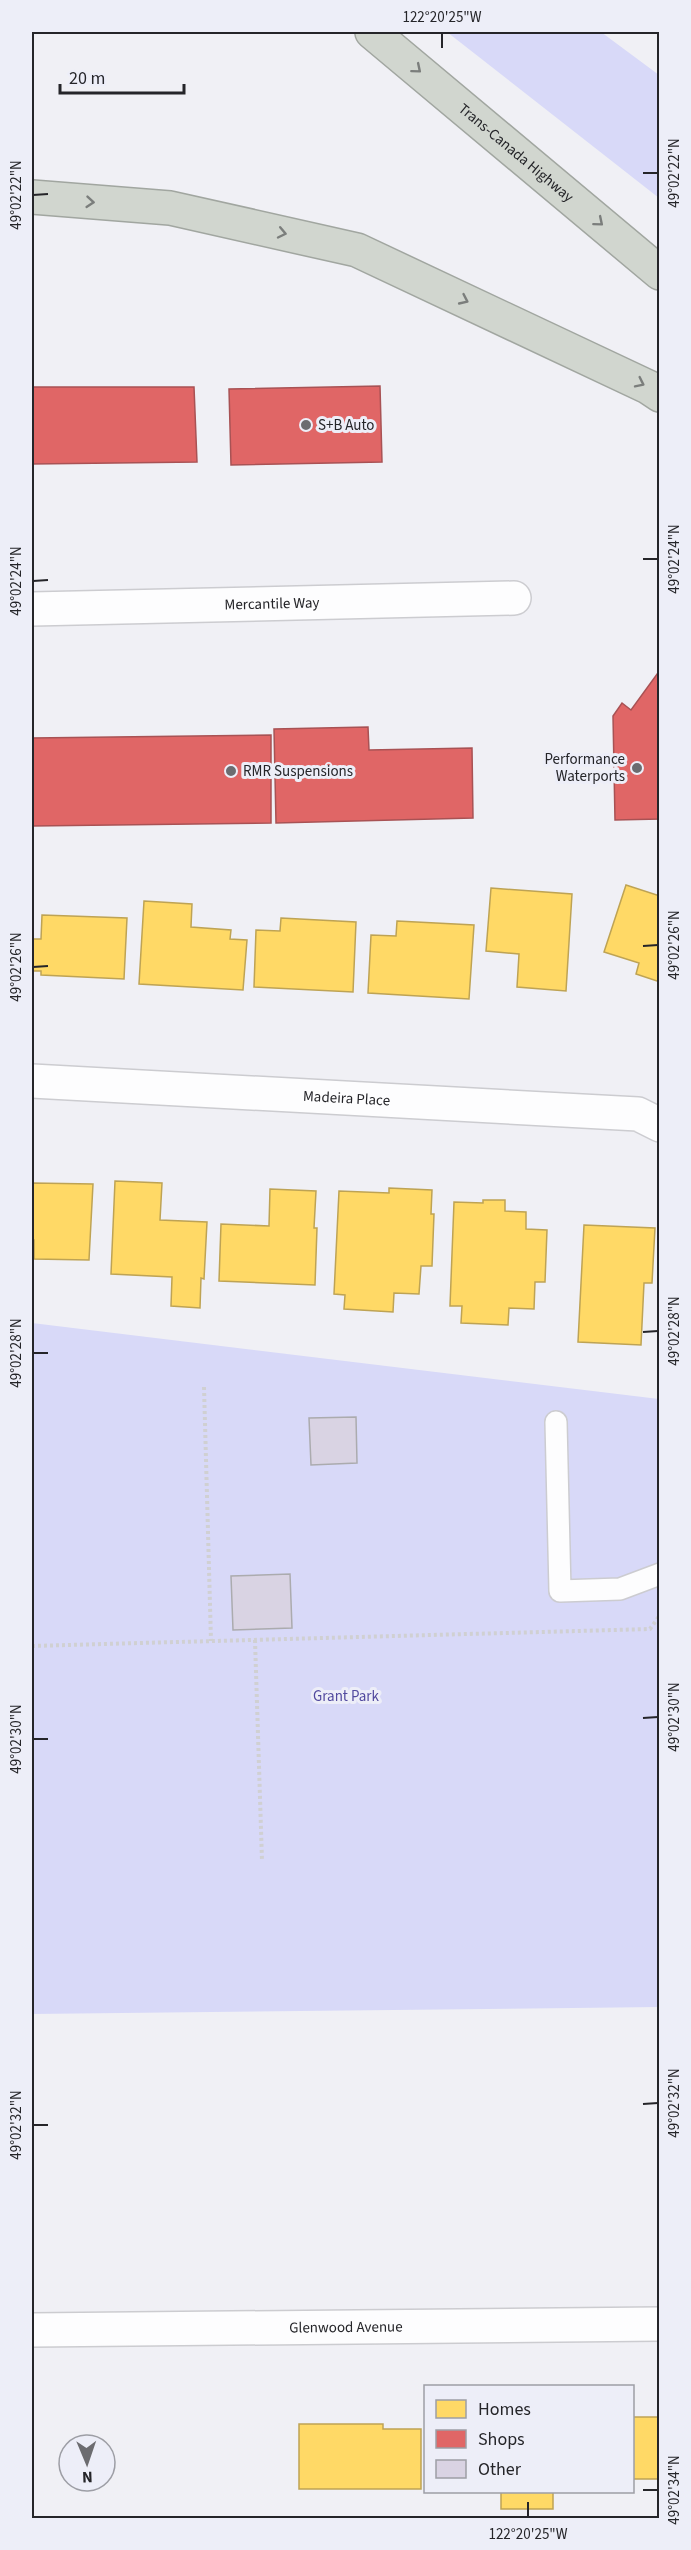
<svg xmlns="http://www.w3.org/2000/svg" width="691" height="2550" viewBox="0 0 691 2550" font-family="'Source Sans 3',sans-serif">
<rect width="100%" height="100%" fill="#f0f0f5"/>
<path fill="#d8d9f8" d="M 447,32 L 601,32 L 659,75 L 659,198 Z
M 32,1323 L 659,1399 L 659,2007 L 32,2014 Z"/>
<path fill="#ffd966" stroke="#bea354" stroke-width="1.5" d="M 626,885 L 660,896 L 660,982 L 636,974 L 639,963 L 604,952 Z
M 491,888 L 572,894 L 566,991 L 517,987 L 519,954 L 486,951 Z
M 144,901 L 192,904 L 191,927 L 231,930 L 230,939 L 247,940 L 243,990 L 139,984 Z
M 42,915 L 127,918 L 124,979 L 41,975 L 41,971 L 32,971 L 32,939 L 41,939 Z
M 281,918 L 356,922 L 353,992 L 254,987 L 256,930 L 280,931 Z
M 397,921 L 474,925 L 469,999 L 368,993 L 371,935 L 396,936 Z
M 115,1181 L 162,1183 L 160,1220 L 207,1222 L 204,1279 L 201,1278 L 200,1308 L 171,1306 L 172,1277 L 111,1274 Z
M 32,1183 L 93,1184 L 89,1260 L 34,1259 L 34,1240 L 32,1240 Z
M 389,1188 L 432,1190 L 431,1214 L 434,1214 L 432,1266 L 421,1266 L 419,1294 L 394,1293 L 393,1312 L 344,1309 L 345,1295 L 334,1294 L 339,1191 L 389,1193 Z
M 270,1189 L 316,1191 L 314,1228 L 317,1228 L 315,1285 L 219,1281 L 221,1224 L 269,1226 Z
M 483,1200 L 505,1200 L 505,1211 L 526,1212 L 526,1229 L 547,1230 L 545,1282 L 535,1282 L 534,1309 L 509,1308 L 508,1325 L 461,1323 L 462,1306 L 450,1306 L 454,1202 L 483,1203 Z
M 584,1225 L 655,1228 L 652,1283 L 644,1283 L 641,1345 L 578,1342 Z
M 632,2417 L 660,2417 L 660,2479 L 632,2479 Z
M 299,2424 L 383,2424 L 383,2429 L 421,2429 L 421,2489 L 299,2489 Z
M 501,2492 L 553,2492 L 553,2509 L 501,2509 Z"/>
<path fill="#e06666" stroke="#a85254" stroke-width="1.5" d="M 380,386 L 382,462 L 231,465 L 229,389 Z
M 32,387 L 194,387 L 197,462 L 32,464 Z
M 660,670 L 660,819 L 615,820 L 613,716 L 622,703 L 631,710 Z
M 368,727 L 369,750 L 472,748 L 473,818 L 276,823 L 274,729 Z
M 271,735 L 271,823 L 32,826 L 32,738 Z"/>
<path fill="#d9d3e3" stroke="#ababae" stroke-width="1.5" d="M 356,1417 L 357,1463 L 311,1465 L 309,1418 Z
M 290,1574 L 292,1628 L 233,1630 L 231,1576 Z"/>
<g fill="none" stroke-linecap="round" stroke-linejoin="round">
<g stroke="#ccccd0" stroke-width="24">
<path id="lane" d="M 556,1422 L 560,1591 L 620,1589 L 660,1574"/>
</g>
<g stroke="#ccccd0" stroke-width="36">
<g id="street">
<path id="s1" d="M 32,609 L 514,598"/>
<path id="s2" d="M 32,1081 L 638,1114 L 660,1125"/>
<path id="s3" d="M 32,2330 L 660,2324"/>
</g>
</g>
<g stroke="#a1a6a0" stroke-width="36">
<g id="highway">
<path id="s4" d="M 372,32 L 660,273"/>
<path d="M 32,197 L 170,208 L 357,250 L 648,387 L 660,395"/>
</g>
</g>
<path stroke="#d0d0d2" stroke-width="4" stroke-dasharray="3 3" stroke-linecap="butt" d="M 204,1387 L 211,1641
M 255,1640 L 262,1861
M 32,1646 L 650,1629 L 660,1615"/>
<use href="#lane" stroke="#fdfdfe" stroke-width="21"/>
<use href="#street" stroke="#fdfdfe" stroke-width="33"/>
<use href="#highway" stroke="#d1d6cf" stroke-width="33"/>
</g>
<defs><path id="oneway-chevron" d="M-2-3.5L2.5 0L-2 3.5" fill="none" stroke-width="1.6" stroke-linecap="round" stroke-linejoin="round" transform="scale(1.5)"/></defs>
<g stroke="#7b7e7c">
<use href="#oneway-chevron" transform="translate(417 69) rotate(40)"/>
<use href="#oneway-chevron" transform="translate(90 202) rotate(5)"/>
<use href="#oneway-chevron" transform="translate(599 222) rotate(40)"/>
<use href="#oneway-chevron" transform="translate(282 233) rotate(12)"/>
<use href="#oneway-chevron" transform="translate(464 300) rotate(25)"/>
<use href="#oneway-chevron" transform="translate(640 383) rotate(26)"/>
</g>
<path fill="none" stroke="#252529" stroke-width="2" d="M 442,33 L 442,48M 643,173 L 658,173M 33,195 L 48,194M 643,559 L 658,559M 33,581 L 48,580M 643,946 L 658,945M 33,967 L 48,966M 643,1332 L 658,1331M 33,1353 L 48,1353M 643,1718 L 658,1717M 33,1739 L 48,1739M 643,2104 L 658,2103M 33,2125 L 48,2125M 643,2490 L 658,2490M 528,2502 L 528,2517"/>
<g fill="#6c6c70" stroke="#edeef8" stroke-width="2">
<circle cx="306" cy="425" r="6"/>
<circle cx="637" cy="768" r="6"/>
<circle cx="231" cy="771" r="6"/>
</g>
<g text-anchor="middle" stroke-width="6" stroke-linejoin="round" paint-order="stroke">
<g font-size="15" fill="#252529" stroke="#edeef8">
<text dy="5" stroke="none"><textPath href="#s4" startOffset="188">Trans-Canada Highway</textPath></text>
<text dy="5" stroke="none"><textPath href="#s1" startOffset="240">Mercantile Way</textPath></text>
<text dy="5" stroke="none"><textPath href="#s2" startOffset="315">Madeira Place</textPath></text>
<text dy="5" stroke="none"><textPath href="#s3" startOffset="314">Glenwood Avenue</textPath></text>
</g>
<g font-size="15" fill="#252529" stroke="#edeef8" text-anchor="start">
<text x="318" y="430">S+B Auto</text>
<text x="625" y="764" text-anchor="end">Performance<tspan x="625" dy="17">Waterports</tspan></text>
<text x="243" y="776">RMR Suspensions</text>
</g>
<g font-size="15" fill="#51499e" stroke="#edeef8">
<text x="346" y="1701">Grant Park</text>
</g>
</g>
<rect width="691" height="2550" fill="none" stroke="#edeef8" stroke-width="66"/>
<rect x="424" y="2385" width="210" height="108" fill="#edeef8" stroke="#9d9ea5" stroke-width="1.5"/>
<rect x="436" y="2400" width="30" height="18" fill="#ffd966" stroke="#9d9ea5" stroke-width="1.5"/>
<text x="478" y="2415" font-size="18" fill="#252529">Homes</text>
<rect x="436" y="2430" width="30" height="18" fill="#e06666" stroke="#9d9ea5" stroke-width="1.5"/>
<text x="478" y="2445" font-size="18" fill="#252529">Shops</text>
<rect x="436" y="2460" width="30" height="18" fill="#d9d3e3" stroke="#9d9ea5" stroke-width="1.5"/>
<text x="478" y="2475" font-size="18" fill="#252529">Other</text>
<g transform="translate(87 2463) rotate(178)"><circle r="28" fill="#edeef8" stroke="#9d9ea5" stroke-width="1.5"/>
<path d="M0-4.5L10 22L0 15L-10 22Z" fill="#6c6c70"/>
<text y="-9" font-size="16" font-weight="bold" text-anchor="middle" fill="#252529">N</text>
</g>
<path d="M60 84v9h124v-9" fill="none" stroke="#252529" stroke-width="3"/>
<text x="69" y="84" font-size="18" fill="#252529" stroke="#edeef8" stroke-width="4.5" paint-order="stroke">20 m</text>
<rect x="33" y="33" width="625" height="2484" fill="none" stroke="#252529" stroke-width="2"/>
<g font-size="15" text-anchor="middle" fill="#252529">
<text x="442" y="22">122°20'25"W</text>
<text transform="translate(674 173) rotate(-90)" y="5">49°02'22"N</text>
<text transform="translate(16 195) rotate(-90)" y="5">49°02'22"N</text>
<text transform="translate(674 559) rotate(-90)" y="5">49°02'24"N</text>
<text transform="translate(16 581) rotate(-90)" y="5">49°02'24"N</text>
<text transform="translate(674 945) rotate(-90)" y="5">49°02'26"N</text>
<text transform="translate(16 967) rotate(-90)" y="5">49°02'26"N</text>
<text transform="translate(674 1331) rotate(-90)" y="5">49°02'28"N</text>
<text transform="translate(16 1353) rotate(-90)" y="5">49°02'28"N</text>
<text transform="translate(674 1717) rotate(-90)" y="5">49°02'30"N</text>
<text transform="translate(16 1739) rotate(-90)" y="5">49°02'30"N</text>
<text transform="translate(674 2103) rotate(-90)" y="5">49°02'32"N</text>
<text transform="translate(16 2125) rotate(-90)" y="5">49°02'32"N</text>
<text transform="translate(674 2490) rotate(-90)" y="5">49°02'34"N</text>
<text x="528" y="2539">122°20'25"W</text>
</g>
</svg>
